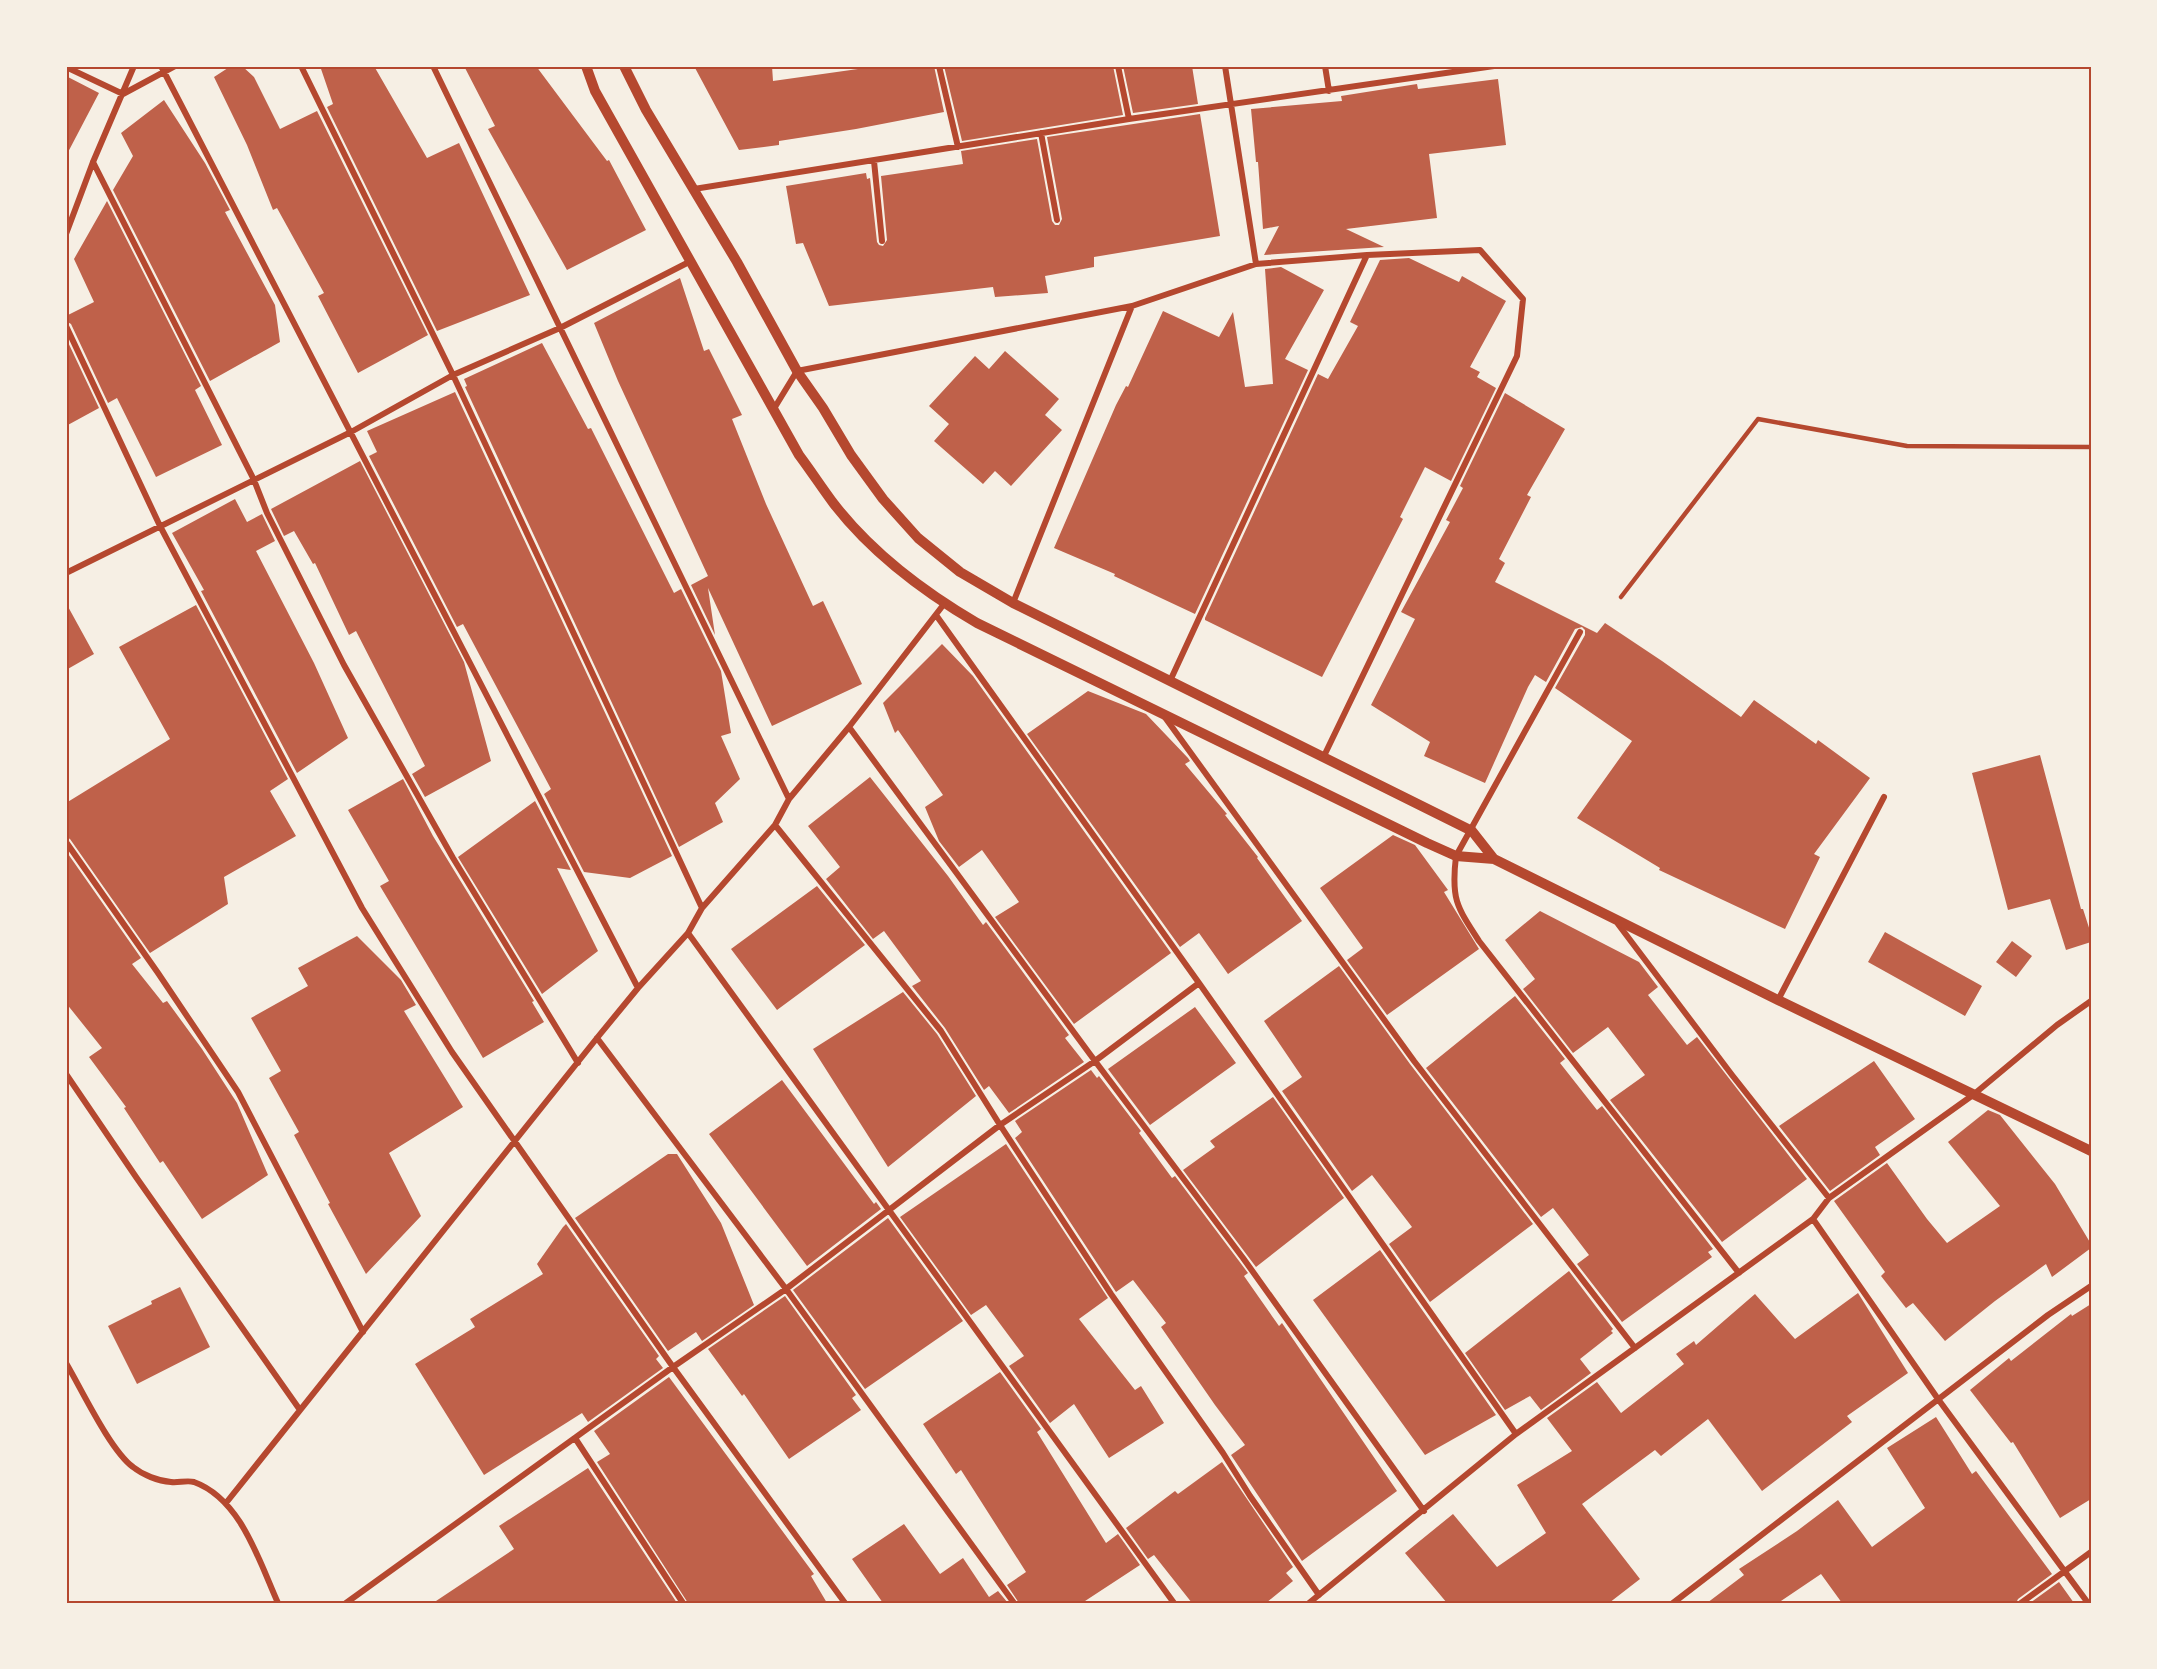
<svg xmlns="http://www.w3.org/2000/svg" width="2157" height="1669" viewBox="0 0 2157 1669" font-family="Lato,sans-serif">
<rect width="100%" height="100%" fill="#f6efe4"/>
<path fill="#bf614a" d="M 231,66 L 242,66 L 254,77 L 280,129 L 317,111 L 428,335 L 358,373 L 318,296 L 324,293 L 277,208 L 273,210 L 247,145 L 214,77 Z
M 320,66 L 374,66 L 427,158 L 459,143 L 530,295 L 437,331 L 327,107 L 333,104 Z
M 464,66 L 536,66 L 607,161 L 609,160 L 646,230 L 567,270 L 488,129 L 495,126 Z
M 694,66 L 772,66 L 773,81 L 865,68 L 864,66 L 934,66 L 944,112 L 856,129 L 779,141 L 779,145 L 739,150 Z
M 944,66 L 1113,66 L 1123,115 L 962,141 Z
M 1123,66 L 1192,66 L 1198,104 L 1133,113 Z
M 66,76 L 99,93 L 66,156 Z
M 1498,79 L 1506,145 L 1429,154 L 1437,218 L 1346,229 L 1384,247 L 1264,255 L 1279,226 L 1263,229 L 1258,162 L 1256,162 L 1251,109 L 1342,101 L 1341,96 L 1417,84 L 1418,89 Z
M 164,100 L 205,163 L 230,210 L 225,212 L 275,305 L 280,342 L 210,381 L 113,190 L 133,156 L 121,133 Z
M 1200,114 L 1220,236 L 1094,257 L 1094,267 L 1045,276 L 1048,293 L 995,297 L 993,287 L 829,306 L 803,243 L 796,244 L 786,186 L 866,173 L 867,179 L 870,178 L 877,242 L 879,245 L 883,246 L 887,240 L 881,176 L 963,164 L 961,151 L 1037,139 L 1052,221 L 1055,225 L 1059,225 L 1062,219 L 1047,137 Z
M 107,201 L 201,386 L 195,390 L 222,445 L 156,477 L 117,398 L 108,403 L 71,324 L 66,321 L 66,316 L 94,302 L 74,259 Z
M 1409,258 L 1459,282 L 1462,276 L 1506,301 L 1470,367 L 1480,372 L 1477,377 L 1496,388 L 1451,481 L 1425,467 L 1400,517 L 1403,519 L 1322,677 L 1205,620 L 1205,618 L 1318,374 L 1328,379 L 1358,326 L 1350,322 L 1380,260 Z
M 1281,267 L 1324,290 L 1285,359 L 1308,370 L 1195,614 L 1114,576 L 1115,574 L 1054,548 L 1116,405 L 1126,386 L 1128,387 L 1163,311 L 1219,337 L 1233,312 L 1245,387 L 1273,384 L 1265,269 Z
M 680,278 L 704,351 L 709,349 L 742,415 L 732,419 L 766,504 L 813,606 L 823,601 L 862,684 L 772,726 L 708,588 L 715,635 L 691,585 L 708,576 L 618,381 L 594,323 Z
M 66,338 L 99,408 L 66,426 Z
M 542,343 L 588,429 L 591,428 L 674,593 L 681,589 L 721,671 L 731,733 L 721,736 L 740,779 L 715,803 L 723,822 L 679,847 L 465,387 L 467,386 L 464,379 Z
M 1005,351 L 1059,399 L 1045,415 L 1062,430 L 1011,486 L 995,471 L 983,484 L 934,441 L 949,424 L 929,406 L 975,356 L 989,369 Z
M 455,392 L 672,856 L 630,878 L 584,872 L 544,794 L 551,789 L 463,624 L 457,627 L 369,456 L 377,452 L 367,431 Z
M 1505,393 L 1565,429 L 1527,495 L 1531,497 L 1499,559 L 1505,563 L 1495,582 L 1597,633 L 1605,623 L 1662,661 L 1741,717 L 1754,700 L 1816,744 L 1818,740 L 1870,778 L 1814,854 L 1820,857 L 1785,929 L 1659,870 L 1660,868 L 1577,818 L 1632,741 L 1555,688 L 1585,635 L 1585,630 L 1582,627 L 1575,629 L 1546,682 L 1535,675 L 1528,687 L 1485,783 L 1424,756 L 1430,742 L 1371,705 L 1415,619 L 1401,612 L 1450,522 L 1446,520 L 1463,488 L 1460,486 Z
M 360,461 L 464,662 L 491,761 L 425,797 L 412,774 L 425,766 L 356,631 L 349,635 L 315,563 L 313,564 L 294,531 L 284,536 L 271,509 Z
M 235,499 L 247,522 L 262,514 L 275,541 L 256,551 L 314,663 L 348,738 L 297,773 L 201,591 L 204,590 L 172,533 Z
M 66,603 L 94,654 L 66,670 Z
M 196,605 L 288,779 L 270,791 L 296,836 L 224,877 L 228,904 L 150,953 L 70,839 L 66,837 L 66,803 L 170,739 L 119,647 Z
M 942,644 L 973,676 L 1171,953 L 1074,1024 L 995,917 L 1019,902 L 982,850 L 959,867 L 939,841 L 925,807 L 943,795 L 898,730 L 895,733 L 883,703 Z
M 1088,691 L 1146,714 L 1188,758 L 1190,761 L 1185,764 L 1227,814 L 1225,815 L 1258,857 L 1257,858 L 1302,921 L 1228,974 L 1199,933 L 1180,947 L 1027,734 Z
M 2040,755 L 2081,909 L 2083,909 L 2091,934 L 2091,942 L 2066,950 L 2050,899 L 2008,910 L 1972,773 Z
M 870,777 L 948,876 L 983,925 L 986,922 L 1069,1035 L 1065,1038 L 1084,1062 L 1009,1113 L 989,1086 L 984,1090 L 945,1028 L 912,986 L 921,981 L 884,931 L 873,939 L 826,879 L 840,867 L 808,826 Z
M 403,779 L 433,836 L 534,1001 L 532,1002 L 544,1022 L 483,1058 L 380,886 L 389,881 L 348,810 Z
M 535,801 L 571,870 L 557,868 L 598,951 L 542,994 L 458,857 Z
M 1393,835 L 1415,845 L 1448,890 L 1444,892 L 1479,949 L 1387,1015 L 1347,960 L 1363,948 L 1320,888 Z
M 66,851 L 141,958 L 132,964 L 163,1003 L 167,1001 L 202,1049 L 237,1103 L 268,1175 L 202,1219 L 163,1161 L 160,1163 L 124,1108 L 126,1107 L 89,1057 L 102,1048 L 66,1003 Z
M 817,886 L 865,945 L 777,1010 L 731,949 Z
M 1540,911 L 1639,962 L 1658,987 L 1648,995 L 1687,1045 L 1697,1037 L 1807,1179 L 1722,1242 L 1610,1100 L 1645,1075 L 1608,1027 L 1573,1053 L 1523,989 L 1535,979 L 1505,940 Z
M 1885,932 L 1982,986 L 1965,1016 L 1868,962 Z
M 357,936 L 401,980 L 416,1005 L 404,1011 L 463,1107 L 389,1153 L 421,1216 L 366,1274 L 328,1204 L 330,1203 L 294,1135 L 299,1132 L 269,1078 L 281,1071 L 251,1018 L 308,986 L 298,968 Z
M 2012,941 L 2032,956 L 2016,977 L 1996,962 Z
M 1339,966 L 1410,1064 L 1533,1224 L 1430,1302 L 1389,1244 L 1412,1227 L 1372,1175 L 1352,1191 L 1282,1091 L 1302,1077 L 1264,1021 Z
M 903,992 L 937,1034 L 976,1096 L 888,1167 L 813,1049 Z
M 1515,996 L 1565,1059 L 1560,1063 L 1597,1110 L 1602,1106 L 1713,1249 L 1708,1252 L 1712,1257 L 1622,1322 L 1577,1264 L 1589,1255 L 1553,1208 L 1541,1217 L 1426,1068 Z
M 1195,1007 L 1236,1063 L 1150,1125 L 1108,1069 Z
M 1874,1061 L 1915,1119 L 1875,1147 L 1880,1155 L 1830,1191 L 1779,1126 Z
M 1091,1070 L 1097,1078 L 1099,1076 L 1141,1131 L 1139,1133 L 1172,1178 L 1175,1176 L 1239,1261 L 1248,1273 L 1244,1276 L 1279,1326 L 1282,1323 L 1397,1491 L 1302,1561 L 1231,1455 L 1245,1445 L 1215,1405 L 1161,1327 L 1166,1323 L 1133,1280 L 1116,1292 L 1015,1138 L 1022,1132 L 1015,1121 Z
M 782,1080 L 874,1204 L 876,1202 L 881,1209 L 807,1266 L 709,1134 Z
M 1273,1097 L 1344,1198 L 1256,1267 L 1183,1170 L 1215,1147 L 1210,1141 Z
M 1988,1110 L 2000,1115 L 2055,1184 L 2091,1244 L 2091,1248 L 2052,1277 L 2046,1264 L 1995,1301 L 1945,1341 L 1913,1303 L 1906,1308 L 1881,1276 L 1885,1272 L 1834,1201 L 1887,1163 L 1927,1219 L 1947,1243 L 2000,1206 L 1948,1142 Z
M 1006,1144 L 1108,1298 L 1079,1319 L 1135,1390 L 1141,1386 L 1164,1423 L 1109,1458 L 1074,1404 L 1050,1423 L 1009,1366 L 1024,1356 L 986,1305 L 971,1315 L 900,1217 Z
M 668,1154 L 677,1154 L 721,1223 L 754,1305 L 702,1341 L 696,1332 L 668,1351 L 575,1218 Z
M 888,1218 L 963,1321 L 865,1389 L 793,1290 Z
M 566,1224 L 659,1356 L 656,1359 L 663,1368 L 588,1422 L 582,1413 L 484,1475 L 415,1364 L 475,1327 L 470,1319 L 543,1274 L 537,1264 L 563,1227 Z
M 1380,1250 L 1496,1415 L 1425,1455 L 1313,1300 Z
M 1569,1271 L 1613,1329 L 1611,1331 L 1613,1333 L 1580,1359 L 1591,1373 L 1541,1410 L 1530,1396 L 1505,1410 L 1465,1353 Z
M 180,1287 L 210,1347 L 137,1384 L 108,1326 L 152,1304 L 151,1301 Z
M 1858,1293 L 1908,1373 L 1847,1416 L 1852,1422 L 1762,1491 L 1708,1419 L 1661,1456 L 1655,1450 L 1582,1504 L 1640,1579 L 1609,1603 L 1447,1603 L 1405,1553 L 1453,1514 L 1497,1567 L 1546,1533 L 1517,1485 L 1572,1451 L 1547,1418 L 1597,1382 L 1621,1413 L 1684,1364 L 1676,1354 L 1694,1341 L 1696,1345 L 1755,1294 L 1795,1339 Z
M 785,1296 L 856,1395 L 852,1398 L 861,1410 L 789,1459 L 744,1394 L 742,1396 L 708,1349 Z
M 2091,1304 L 2091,1499 L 2060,1518 L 2013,1442 L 2011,1443 L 1970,1390 L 2009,1358 L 2011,1361 L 2071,1314 L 2072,1316 Z
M 1000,1372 L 1041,1429 L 1037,1432 L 1106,1543 L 1118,1534 L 1140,1565 L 1082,1603 L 1019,1603 L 1007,1585 L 1026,1572 L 961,1470 L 956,1474 L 923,1424 Z
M 669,1377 L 814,1574 L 811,1576 L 827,1603 L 688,1603 L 597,1462 L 610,1454 L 594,1431 Z
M 1936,1417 L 1972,1474 L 1976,1471 L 2052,1574 L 2018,1599 L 2016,1603 L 1842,1603 L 1821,1574 L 1778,1603 L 1707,1603 L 1744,1575 L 1739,1569 L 1797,1531 L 1838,1500 L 1872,1547 L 1925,1508 L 1887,1448 Z
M 1222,1462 L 1293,1567 L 1286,1573 L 1293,1581 L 1266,1603 L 1192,1603 L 1154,1555 L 1148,1559 L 1126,1528 L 1175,1491 L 1178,1494 Z
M 588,1468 L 677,1603 L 433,1603 L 514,1549 L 499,1526 Z
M 904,1524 L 940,1574 L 963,1558 L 989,1597 L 998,1591 L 1008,1603 L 883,1603 L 852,1559 Z
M 2059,1582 L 2074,1603 L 2030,1603 Z"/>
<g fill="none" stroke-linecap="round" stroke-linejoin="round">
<path stroke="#b5482f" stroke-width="4.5" d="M 1621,597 L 1758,419 L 1907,446 L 2091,447"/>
<path stroke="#b5482f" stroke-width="6" d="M 161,66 L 638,988
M 301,66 L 453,375 L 702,908
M 433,66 L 789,799
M 939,66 L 958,147
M 1118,66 L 1129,119
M 1225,66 L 1256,264
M 1325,66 L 1329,91
M 66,67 L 123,94 L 175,66
M 1041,133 L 1057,220
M 874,161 L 882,241
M 93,162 L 254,480 L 267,513 L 344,665 L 453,858 L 578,1063
M 694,189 L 1129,119 L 1494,66
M 66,234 L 93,162 L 134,66
M 66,326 L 160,526 L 362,908 L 452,1052 L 673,1367 L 845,1603
M 775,407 L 797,371 L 1132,306 L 1256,264 L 1367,255 L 1480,250 L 1523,299 L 1517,356 L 1323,758
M 66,573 L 351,432 L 453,375 L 560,328 L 691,261
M 1013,603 L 1132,306
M 936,615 L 1199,983 L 1516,1434
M 1580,632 L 1456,856 C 1451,898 1456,906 1479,941 L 1739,1273
M 1170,681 L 1367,255
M 1164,716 L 1414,1061 L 1635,1348
M 849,727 L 1095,1061 L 1243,1258 L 1424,1511
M 775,825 L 941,1031 L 1000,1125 L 1111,1294 L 1223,1453 L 1250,1496 L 1319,1595
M 66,842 L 158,973 L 238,1092 L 363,1332
M 1618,924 L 1732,1075 L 1829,1198
M 688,933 L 1174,1603
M 1778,1000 L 1884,797
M 597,1038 L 786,1289 L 1014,1603
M 66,1074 L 136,1177 L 300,1410
M 1813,1219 L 1938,1399 L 2088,1603
M 66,1363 C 82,1390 110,1450 133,1467 C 143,1475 158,1481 171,1482 C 178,1483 187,1480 194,1482 C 241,1499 259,1561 278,1603
M 575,1438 L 683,1603
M 226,1503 L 597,1038 L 638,988 L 688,933 L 702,908 L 775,825 L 789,799 L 849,727 L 944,604
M 346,1603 L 673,1367 L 786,1289 L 1000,1125 L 1095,1061 L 1199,983
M 1309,1603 L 1516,1434 L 1813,1219 L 1829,1198 L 1973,1095 L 2057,1025 L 2091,1001
M 1673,1603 L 2048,1315 L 2091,1286
M 2021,1603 L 2091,1552"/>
<path stroke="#b5482f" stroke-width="10" d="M 586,66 L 595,91 L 799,455 C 811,471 822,488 834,504 C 872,553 924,592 977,623 L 1427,843 L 1456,856 L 1494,859 L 1778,1000 L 2091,1151
M 624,66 L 646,110 L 737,262 L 797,371 L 823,408 L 851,455 L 883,499 L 918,538 L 960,572 L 1013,603 L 1472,831 L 1494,859"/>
</g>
<rect width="2157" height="1669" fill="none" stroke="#f6efe4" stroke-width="135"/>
<rect x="68" y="68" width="2022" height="1534" fill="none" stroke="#b5482f" stroke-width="2"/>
</svg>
